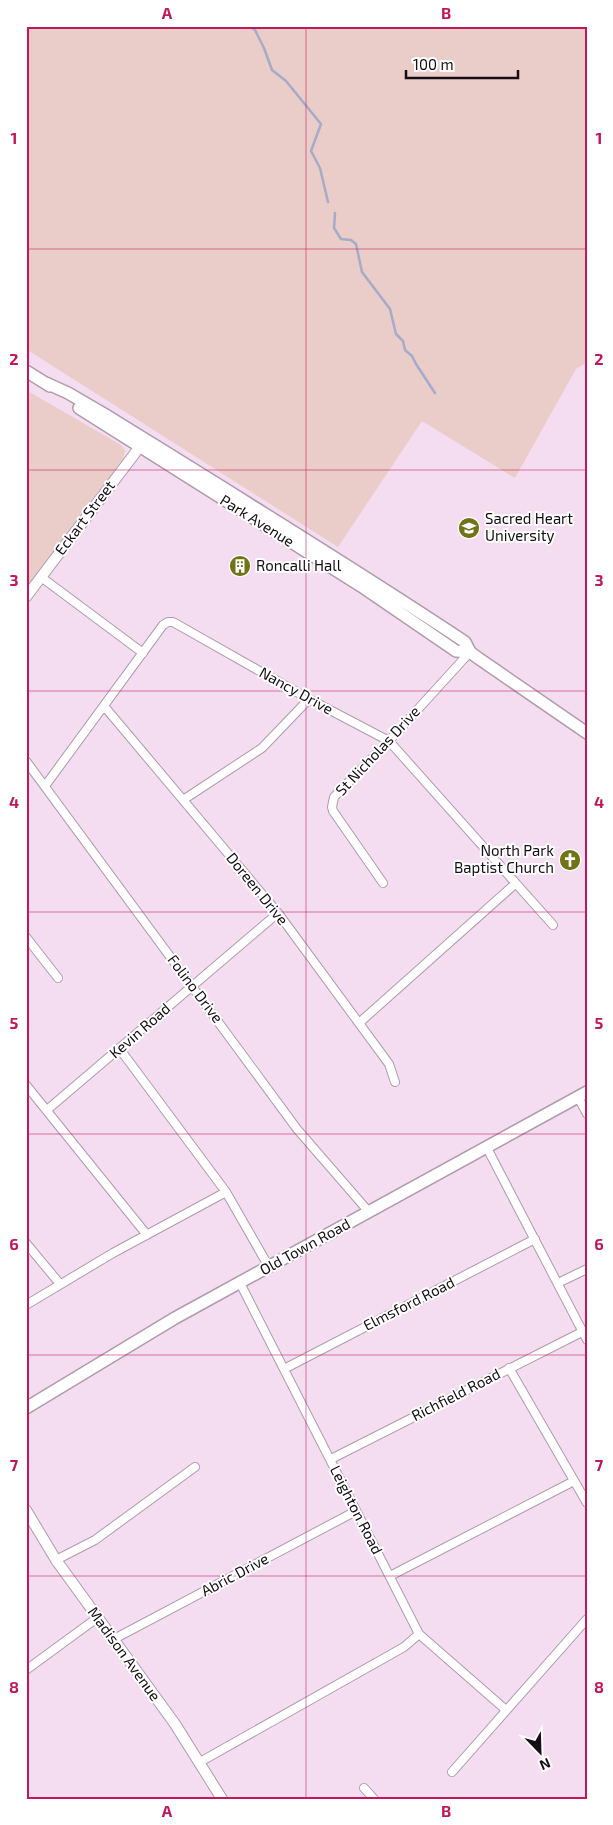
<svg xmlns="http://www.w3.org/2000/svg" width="613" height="1825" viewBox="0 0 613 1825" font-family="'Exo 2',sans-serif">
<rect width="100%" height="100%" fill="#f4ddf0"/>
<path fill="#eaccc8" d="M 26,26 L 587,26 L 587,362 L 576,369 L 515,478 L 422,421 L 338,547 L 26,349 Z
M 26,390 L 121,445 L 125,451 L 123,459 L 26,588 Z"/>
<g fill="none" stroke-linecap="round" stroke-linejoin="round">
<path stroke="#a5abc8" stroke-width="2.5" d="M 249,26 L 255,30 L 264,48 L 272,70 L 286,81 L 321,124 L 311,151 L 320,168 L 328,202
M 335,213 L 334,228 L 341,239 L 351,240 L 356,244 L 362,272 L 390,309 L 396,334 L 403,341 L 405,350 L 412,356 L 416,364 L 435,393"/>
<g stroke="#b09bac" stroke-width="10">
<path id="minor" d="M 41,577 L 143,653
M 104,706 L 278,913 L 389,1064 L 395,1082
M 26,761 L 297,1129 L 369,1212
M 45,786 L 163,625 L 168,622 L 173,622 L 309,699 L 389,741 L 553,925
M 183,800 L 262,748 L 309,699
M 383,883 L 333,811 L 332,807 L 334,797 L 389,741 L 470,652
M 26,937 L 58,978
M 359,1023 L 515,884
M 119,1048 L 226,1192 L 269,1267
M 26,1085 L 147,1235
M 578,1097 L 587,1114
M 47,1110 L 278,913
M 487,1148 L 587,1340
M 26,1243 L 60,1284
M 240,1283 L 419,1634 L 506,1710
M 558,1283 L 587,1269
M 26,1305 L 113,1253 L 226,1192
M 509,1368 L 587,1503
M 284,1369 L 535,1239
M 331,1459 L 582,1332
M 56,1560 L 95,1540 L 195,1467
M 390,1576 L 574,1481
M 114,1639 L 356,1511
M 26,1670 L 97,1618
M 200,1762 L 404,1647 L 419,1634
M 452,1772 L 587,1619
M 364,1788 L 374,1799"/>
</g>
<g stroke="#b09bac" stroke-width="12">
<path id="tertiary" d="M 26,597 L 145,440
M 26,1510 L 56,1560 L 175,1724 L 222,1799"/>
</g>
<g stroke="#b09bac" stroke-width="14">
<path id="secondary" d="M 26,371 L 50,386
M 46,383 L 68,393 L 104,414 C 225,489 346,563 465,642 L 470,652 L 478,658 L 587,733
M 79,408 L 361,586 L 456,651 L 470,652
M 26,1408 L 175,1318 L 587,1092"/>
</g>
<use href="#minor" stroke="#fff" stroke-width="8"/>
<use href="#tertiary" stroke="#fff" stroke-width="10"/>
<use href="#secondary" stroke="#fff" stroke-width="11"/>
</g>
<path fill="none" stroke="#c2185b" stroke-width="1" stroke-opacity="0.55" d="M 306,26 L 306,1799M 26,249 L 587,249M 26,470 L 587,470M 26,691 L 587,691M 26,912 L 587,912M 26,1134 L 587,1134M 26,1355 L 587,1355M 26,1576 L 587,1576"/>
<defs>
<g id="university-disc" transform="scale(1.125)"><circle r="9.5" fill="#727217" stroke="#fff"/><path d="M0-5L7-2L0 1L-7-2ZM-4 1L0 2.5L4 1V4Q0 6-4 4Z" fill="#fff"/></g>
<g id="building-disc" transform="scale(1.125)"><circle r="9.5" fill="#727217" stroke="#fff"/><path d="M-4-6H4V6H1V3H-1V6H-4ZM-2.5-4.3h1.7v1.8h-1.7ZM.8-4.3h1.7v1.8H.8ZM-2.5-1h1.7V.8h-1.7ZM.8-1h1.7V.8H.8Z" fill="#fff"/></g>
<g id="church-disc" transform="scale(1.125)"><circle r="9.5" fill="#727217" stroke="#fff"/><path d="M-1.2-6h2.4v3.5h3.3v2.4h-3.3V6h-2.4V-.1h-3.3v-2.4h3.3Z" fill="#fff"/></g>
</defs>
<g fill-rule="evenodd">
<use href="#university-disc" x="469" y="528"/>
<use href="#building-disc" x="240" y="566"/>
<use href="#church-disc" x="570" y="860"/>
</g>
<g text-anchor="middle" stroke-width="4" stroke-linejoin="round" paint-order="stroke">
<g font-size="15" fill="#150e14" stroke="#fff">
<text transform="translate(85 518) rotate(-53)" y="5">Eckart Street</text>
<text transform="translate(257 521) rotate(32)" y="5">Park Avenue</text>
<text transform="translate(296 691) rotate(29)" y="5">Nancy Drive</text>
<text transform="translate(378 751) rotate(-47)" y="5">St Nicholas Drive</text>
<text transform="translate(257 889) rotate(51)" y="5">Doreen Drive</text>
<text transform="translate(195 989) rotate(53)" y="5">Folino Drive</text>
<text transform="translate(140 1031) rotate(-41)" y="5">Kevin Road</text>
<text transform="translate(305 1247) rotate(-29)" y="5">Old Town Road</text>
<text transform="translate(409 1304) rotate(-27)" y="5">Elmsford Road</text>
<text transform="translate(456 1395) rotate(-27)" y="5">Richfield Road</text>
<text transform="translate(356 1510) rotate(63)" y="5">Leighton Road</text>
<text transform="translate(235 1575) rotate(-28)" y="5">Abric Drive</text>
<text transform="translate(124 1654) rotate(54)" y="5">Madison Avenue</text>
</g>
<g font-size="15" fill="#150e14" stroke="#fff" text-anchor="start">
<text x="485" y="524">Sacred Heart<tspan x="485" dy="17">University</tspan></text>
<text x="256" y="571">Roncalli Hall</text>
<text x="554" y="856" text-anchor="end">North Park<tspan x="554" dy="17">Baptist Church</tspan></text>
</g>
</g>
<rect width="613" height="1825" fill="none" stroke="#ffffff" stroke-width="55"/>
<g transform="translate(540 1752) rotate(157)" stroke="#ffffff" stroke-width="4" paint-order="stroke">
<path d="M0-4L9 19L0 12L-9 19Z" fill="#150e14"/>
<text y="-8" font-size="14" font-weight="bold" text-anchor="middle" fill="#150e14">N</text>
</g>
<path d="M406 70v8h112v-8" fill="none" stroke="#150e14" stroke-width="2.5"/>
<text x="413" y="70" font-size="15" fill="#150e14" stroke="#ffffff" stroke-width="4" paint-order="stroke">100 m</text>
<rect x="28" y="28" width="558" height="1770" fill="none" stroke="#c2185b" stroke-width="2"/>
<g font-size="16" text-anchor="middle" font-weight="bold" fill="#c2185b">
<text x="167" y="19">A</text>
<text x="446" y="19">B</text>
<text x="14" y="144">1</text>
<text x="599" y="144">1</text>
<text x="14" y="365">2</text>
<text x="599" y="365">2</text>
<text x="14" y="586">3</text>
<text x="599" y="586">3</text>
<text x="14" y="808">4</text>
<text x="599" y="808">4</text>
<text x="14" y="1029">5</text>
<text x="599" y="1029">5</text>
<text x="14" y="1250">6</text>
<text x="599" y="1250">6</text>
<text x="14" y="1471">7</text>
<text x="599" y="1471">7</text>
<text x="14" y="1693">8</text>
<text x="599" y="1693">8</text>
<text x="167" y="1817">A</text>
<text x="446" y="1817">B</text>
</g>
</svg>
